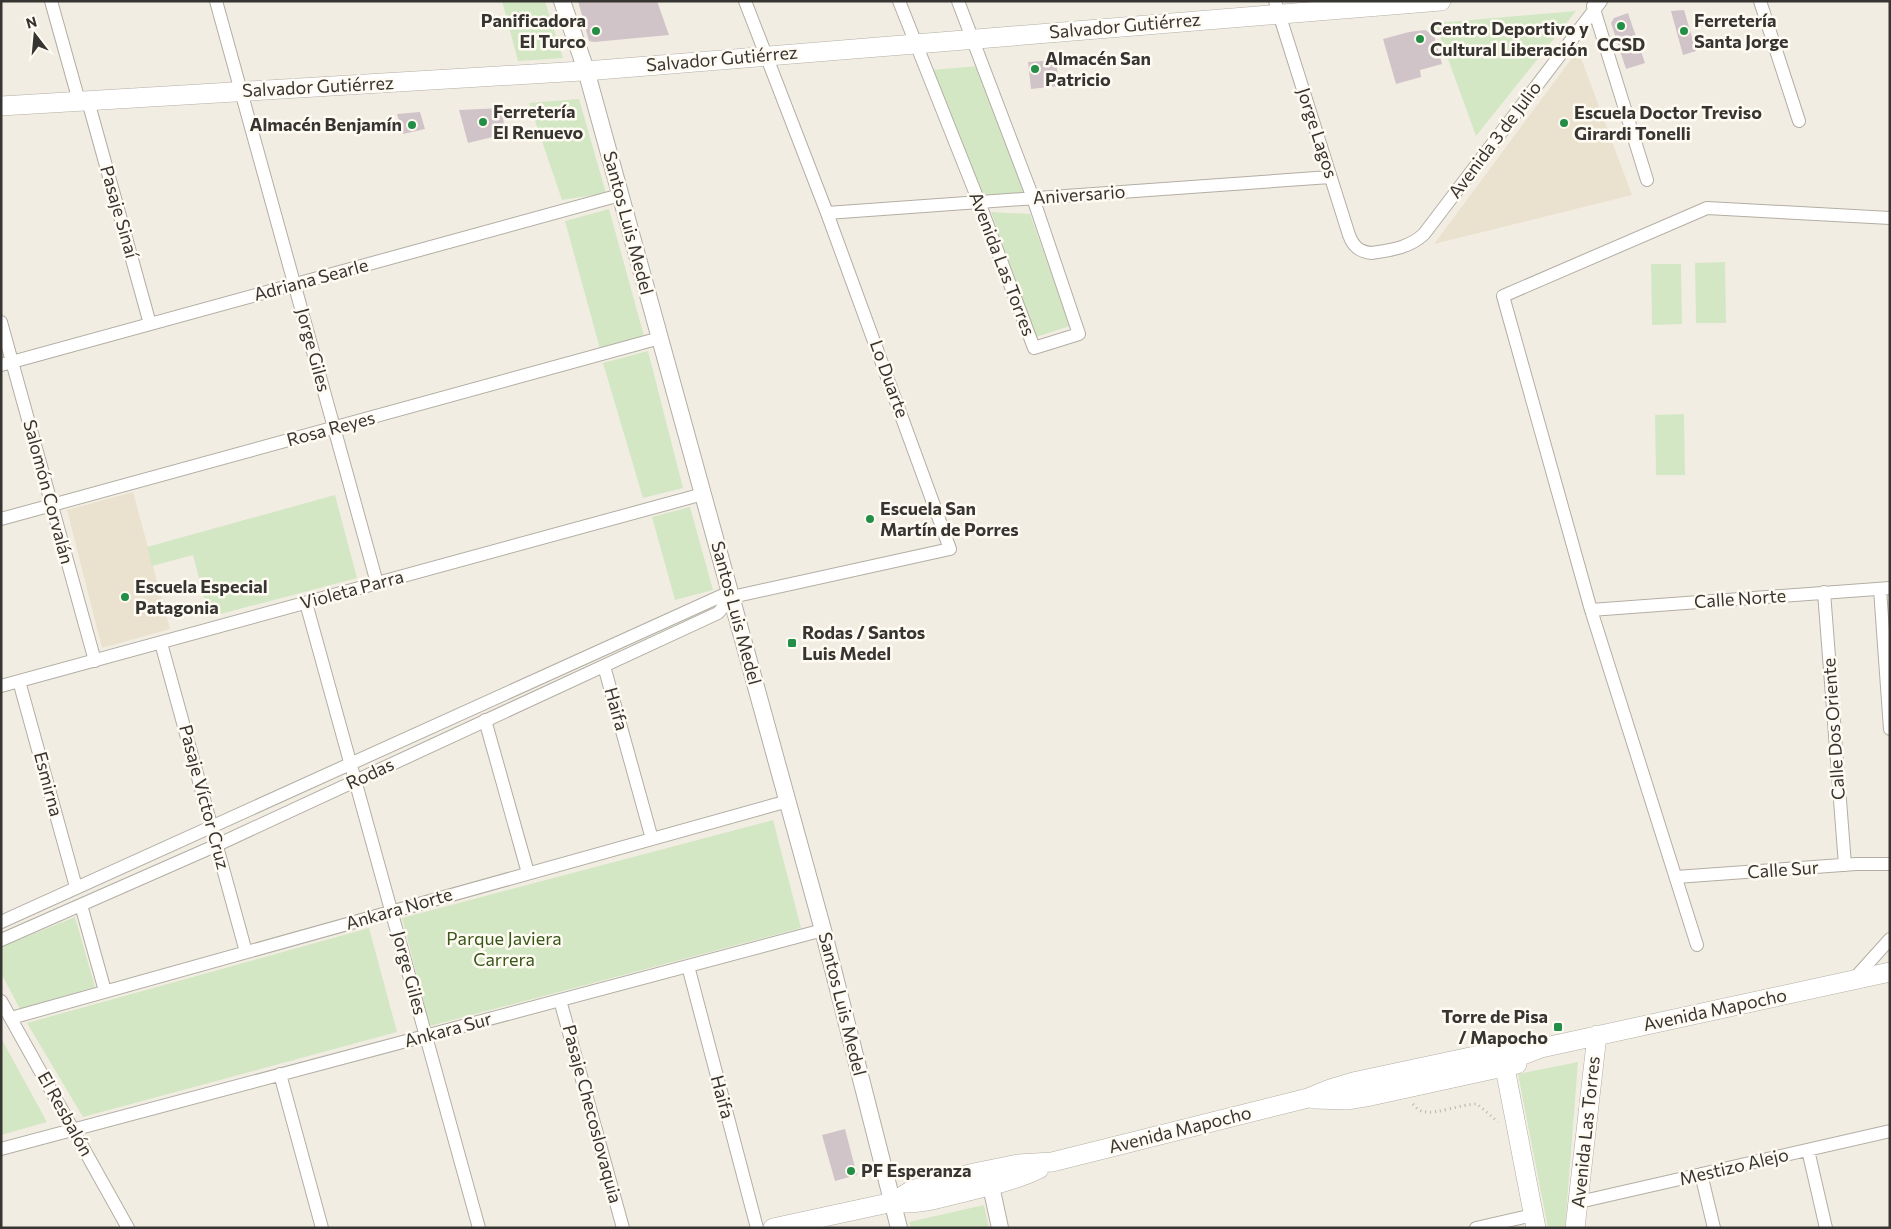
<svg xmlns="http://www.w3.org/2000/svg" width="1891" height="1229" viewBox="0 0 1891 1229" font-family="Commissioner,sans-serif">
<rect width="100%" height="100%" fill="#f2ede2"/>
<path fill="#eae2cf" d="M 1578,50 L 1632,195 L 1434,244 Z
M 133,492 L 170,629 L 102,648 L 67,510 Z"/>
<path fill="#d3e7c4" d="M 502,1 L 545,1 L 563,58 L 518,61 Z
M 1576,11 L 1476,136 L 1435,23 Z
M 979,66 L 1027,192 L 981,198 L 931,70 Z
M 579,99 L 606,193 L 562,200 L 529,103 Z
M 609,209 L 644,336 L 600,349 L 565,221 Z
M 991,212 L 1030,214 L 1070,326 L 1036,337 Z
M 1725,262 L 1726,323 L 1696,323 L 1695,263 Z
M 1651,264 L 1681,264 L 1682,324 L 1652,325 Z
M 648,351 L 683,488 L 643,498 L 603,363 Z
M 1684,414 L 1685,475 L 1656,475 L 1655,415 Z
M 335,495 L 357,578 L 209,617 L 193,555 L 152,566 L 147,547 Z
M 690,507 L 713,590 L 675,600 L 652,517 Z
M 773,820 L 801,928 L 430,1026 L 402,918 Z
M 75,917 L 95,987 L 20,1009 L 1,973 L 1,947 Z
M 369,928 L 397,1032 L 83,1117 L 27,1023 Z
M 1,1038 L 47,1122 L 1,1135 Z
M 1578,1062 L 1565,1228 L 1548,1228 L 1518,1074 Z
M 984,1205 L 989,1228 L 911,1228 L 909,1222 Z"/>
<path fill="#d1c4c9" d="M 578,1 L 657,1 L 669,35 L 594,42 L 589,41 Z
M 1684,10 L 1696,51 L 1683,55 L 1671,11 Z
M 1628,13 L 1645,63 L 1626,69 L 1611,23 L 1614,18 Z
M 1425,30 L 1434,35 L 1442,64 L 1420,70 L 1421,77 L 1396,84 L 1383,39 L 1409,32 Z
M 1056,60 L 1059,86 L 1031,89 L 1028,62 Z
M 502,108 L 505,134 L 468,143 L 459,110 Z
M 420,112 L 425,129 L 403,134 L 397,114 Z
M 845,1129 L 857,1175 L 835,1181 L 822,1135 Z"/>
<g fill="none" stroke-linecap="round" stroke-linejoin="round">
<g stroke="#b3aea4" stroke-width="14">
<path id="minor" d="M 51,1 L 79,101
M 216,1 L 377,583
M 899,1 L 979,202 L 1034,348 L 1079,334 L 1033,198 L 958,1
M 1275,1 L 1349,235 C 1353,246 1359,252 1372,253 C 1391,250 1409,248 1424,234 L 1601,1
M 1760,1 L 1799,121
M 1593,6 L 1647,180
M 88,101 L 150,324
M 827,213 L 1330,177
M 1,322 L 95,661
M 1,365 L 620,195
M 1,519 L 660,338
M 1880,589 L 1890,729
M 1824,592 L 1845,865
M 306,603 L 479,1228
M 1591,610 L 1890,588
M 161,643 L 246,952
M 604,666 L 652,839
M 19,681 L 76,887
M 1,686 L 703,494
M 485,720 L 528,873
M 1676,877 L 1856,864 L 1890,864
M 81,905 L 105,991
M 1,922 L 730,592
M 1,940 L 217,845 L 718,613 L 732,597 L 950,549 L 827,213 L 745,1
M 1697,945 L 1591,610 L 1503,296 L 1707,208 L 1890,218
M 688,966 L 757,1228
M 1854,979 L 1890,939
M 560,1000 L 623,1228
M 1,1001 L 128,1228
M 11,1018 L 788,801
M 280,1074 L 322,1228
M 1,1149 L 823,930
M 1808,1150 L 1826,1228
M 1701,1174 L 1714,1228
M 1579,1202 L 1890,1131
M 1476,1228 L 1533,1215"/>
</g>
<g stroke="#b3aea4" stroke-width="18">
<path id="tertiary" d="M 562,1 L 586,70 L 823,930 L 899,1228
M 991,1186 L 1000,1228"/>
</g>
<g stroke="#b3aea4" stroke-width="20">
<path id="secondary" d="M 1,106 L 598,70 L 1441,1
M 1505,1068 L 1515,1058 L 1541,1048 L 1890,972
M 1505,1068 L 1536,1228
M 1314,1099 L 1348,1100 L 1366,1097 L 1517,1064
M 893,1202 C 916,1206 939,1198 961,1193 C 988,1186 1014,1181 1039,1169
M 773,1228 L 893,1202 L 912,1190 L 974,1173 L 1018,1164 L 1052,1162 L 1308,1098 L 1330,1089 L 1353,1082 L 1517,1047 L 1541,1048
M 1575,1228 L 1597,1035"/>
</g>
<path stroke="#b7b3aa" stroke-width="3" stroke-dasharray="1 4" stroke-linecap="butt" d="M 1413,1104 C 1416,1108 1420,1112 1426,1112 C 1436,1114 1463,1104 1477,1104 L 1498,1122"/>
<use href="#minor" stroke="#fff" stroke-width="12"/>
<use href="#tertiary" stroke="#fff" stroke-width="16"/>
<use href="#secondary" stroke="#fff" stroke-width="19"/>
</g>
<g fill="#238e45" stroke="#fffbf2" stroke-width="2">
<circle cx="1621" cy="26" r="5"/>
<circle cx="596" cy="31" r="5"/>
<circle cx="1684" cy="31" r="5"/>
<circle cx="1420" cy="39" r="5"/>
<circle cx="1035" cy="69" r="5"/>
<circle cx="483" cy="122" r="5"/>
<circle cx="1564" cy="123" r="5"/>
<circle cx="412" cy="125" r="5"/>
<circle cx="870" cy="519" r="5"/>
<circle cx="125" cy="597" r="5"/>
<rect x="787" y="638" width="10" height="10" rx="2.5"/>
<rect x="1553" y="1022" width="10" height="10" rx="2.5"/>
<circle cx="851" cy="1171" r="5"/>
</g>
<g text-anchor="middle" stroke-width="5" stroke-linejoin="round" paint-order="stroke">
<g font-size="18" font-weight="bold" fill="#373531" stroke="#fffbf2" text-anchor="start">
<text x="586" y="27" text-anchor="end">Panificadora<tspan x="586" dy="21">El Turco</tspan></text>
<text x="1694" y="27">Ferretería<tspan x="1694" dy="21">Santa Jorge</tspan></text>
<text x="1430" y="35">Centro Deportivo y<tspan x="1430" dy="21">Cultural Liberación</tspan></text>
<text x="1621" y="51" text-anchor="middle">CCSD</text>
<text x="1045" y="65">Almacén San<tspan x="1045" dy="21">Patricio</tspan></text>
<text x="493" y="118">Ferretería<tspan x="493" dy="21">El Renuevo</tspan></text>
<text x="1574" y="119">Escuela Doctor Treviso<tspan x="1574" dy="21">Girardi Tonelli</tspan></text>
<text x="402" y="131" text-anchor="end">Almacén Benjamín</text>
<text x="880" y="515">Escuela San<tspan x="880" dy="21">Martín de Porres</tspan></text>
<text x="135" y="593">Escuela Especial<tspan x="135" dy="21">Patagonia</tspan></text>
<text x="802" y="639">Rodas / Santos<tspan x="802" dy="21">Luis Medel</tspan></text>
<text x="1548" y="1023" text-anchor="end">Torre de Pisa<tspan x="1548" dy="21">/ Mapocho</tspan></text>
<text x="861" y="1177">PF Esperanza</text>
</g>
<g font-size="18" fill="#373531" stroke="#fffbf2">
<text transform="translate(1125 26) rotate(-5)" y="6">Salvador Gutiérrez</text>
<text transform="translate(722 59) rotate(-5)" y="6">Salvador Gutiérrez</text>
<text transform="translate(318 87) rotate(-3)" y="6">Salvador Gutiérrez</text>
<text transform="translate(1317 133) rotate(72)" y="6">Jorge Lagos</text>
<text transform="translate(1495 140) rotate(-53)" y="6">Avenida 3 de Julio</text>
<text transform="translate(1079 195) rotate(-4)" y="6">Aniversario</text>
<text transform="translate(119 212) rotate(74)" y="6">Pasaje Sinaí</text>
<text transform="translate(628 223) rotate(75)" y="6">Santos Luis Medel</text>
<text transform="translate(1002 264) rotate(69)" y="6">Avenida Las Torres</text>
<text transform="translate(311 280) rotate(-15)" y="6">Adriana Searle</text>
<text transform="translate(313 350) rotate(75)" y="6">Jorge Giles</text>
<text transform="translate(889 379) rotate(70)" y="6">Lo Duarte</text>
<text transform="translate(331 429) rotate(-15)" y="6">Rosa Reyes</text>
<text transform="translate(48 492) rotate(75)" y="6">Salomón Corvalán</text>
<text transform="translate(352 590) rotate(-15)" y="6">Violeta Parra</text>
<text transform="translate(1740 599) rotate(-4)" y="6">Calle Norte</text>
<text transform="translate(736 613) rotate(75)" y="6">Santos Luis Medel</text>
<text transform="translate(616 709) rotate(74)" y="6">Haifa</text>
<text transform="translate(1834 729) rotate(-94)" y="6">Calle Dos Oriente</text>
<text transform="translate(370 774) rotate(-25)" y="6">Rodas</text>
<text transform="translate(48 784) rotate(75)" y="6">Esmirna</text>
<text transform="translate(204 797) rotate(75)" y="6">Pasaje Víctor Cruz</text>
<text transform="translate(1783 870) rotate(-4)" y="6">Calle Sur</text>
<text transform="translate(399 909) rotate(-16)" y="6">Ankara Norte</text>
<text transform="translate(409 973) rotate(75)" y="6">Jorge Giles</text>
<text transform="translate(842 1004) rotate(76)" y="6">Santos Luis Medel</text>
<text transform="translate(1715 1010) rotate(-12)" y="6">Avenida Mapocho</text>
<text transform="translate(448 1030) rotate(-15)" y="6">Ankara Sur</text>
<text transform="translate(722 1097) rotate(75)" y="6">Haifa</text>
<text transform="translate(65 1114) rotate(61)" y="6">El Resbalón</text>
<text transform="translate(592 1114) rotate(75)" y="6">Pasaje Checoslovaquia</text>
<text transform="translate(1180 1130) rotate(-14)" y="6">Avenida Mapocho</text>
<text transform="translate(1586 1132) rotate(-84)" y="6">Avenida Las Torres</text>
<text transform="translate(1734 1167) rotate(-13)" y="6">Mestizo Alejo</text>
</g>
<g font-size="18" fill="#38561a" stroke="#fffbf2">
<text x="504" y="945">Parque Javiera<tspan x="504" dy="21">Carrera</tspan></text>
</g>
</g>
<rect width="1891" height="1229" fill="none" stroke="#373531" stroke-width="5"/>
<g transform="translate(35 35) rotate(344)" stroke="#fffbf2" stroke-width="4" paint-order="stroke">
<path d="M0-4L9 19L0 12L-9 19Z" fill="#373531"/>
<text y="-8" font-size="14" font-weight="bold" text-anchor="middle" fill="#373531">N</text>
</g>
</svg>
